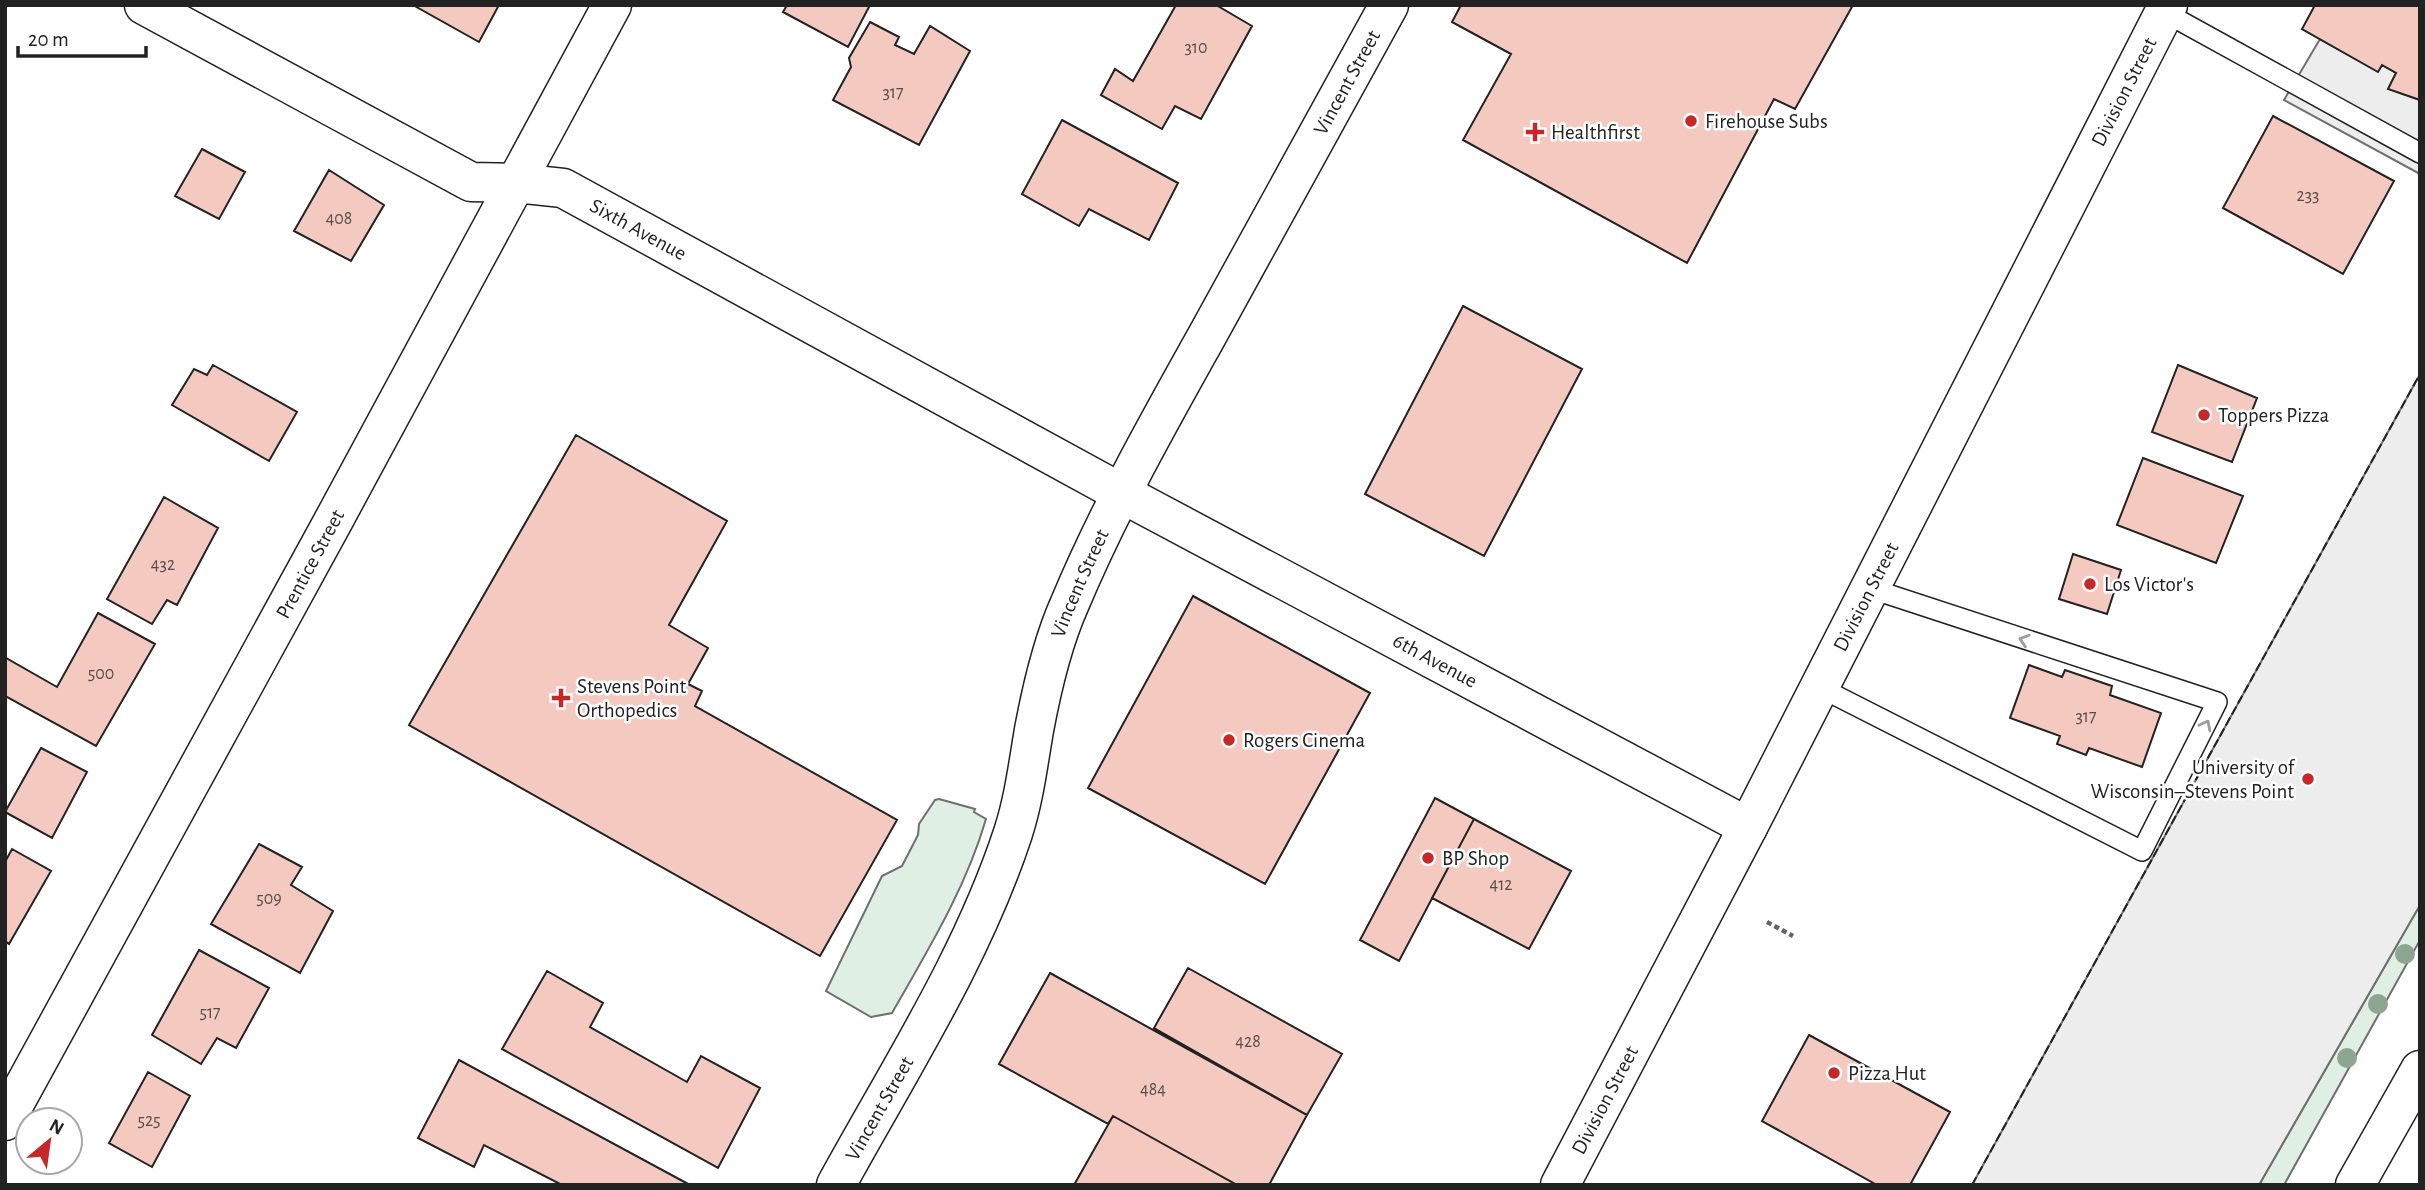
<svg xmlns="http://www.w3.org/2000/svg" width="2425" height="1190" viewBox="0 0 2425 1190" font-family="'Alegreya Sans',sans-serif">
<rect width="100%" height="100%" fill="#fff"/>
<path fill="#e0efe3" stroke="#6f6f6f" stroke-width="2" d="M 939,799 L 975,809 L 974,812 L 986,819 C 966,888 928,950 892,1013 L 871,1017 L 826,991 L 882,876 L 902,866 L 918,835 L 919,824 L 935,800 Z
M 2420,905 L 2420,940 L 2284,1185 L 2259,1185 Z"/>
<path fill="#ededed" stroke="#6f6f6f" stroke-width="2" d="M 2320,39 L 2378,71 L 2382,65 L 2396,73 L 2389,89 L 2420,100 L 2420,174 L 2284,100 Z
M 2420,374 L 2420,905 L 2259,1185 L 1972,1185 Z"/>
<path fill="#f3c9c0" stroke="#222" stroke-width="2" d="M 413,5 L 499,5 L 479,42 Z
M 787,5 L 870,5 L 848,47 L 783,12 Z
M 1176,5 L 1216,5 L 1252,26 L 1201,119 L 1175,106 L 1162,129 L 1101,95 L 1115,69 L 1133,81 Z
M 1461,5 L 1853,5 L 1795,109 L 1774,99 L 1687,263 L 1463,140 L 1511,54 L 1452,22 Z
M 2315,5 L 2420,5 L 2420,100 L 2388,89 L 2396,73 L 2382,65 L 2378,72 L 2302,29 Z
M 870,22 L 899,37 L 895,45 L 914,54 L 930,26 L 970,51 L 919,145 L 833,100 L 851,67 L 849,58 Z
M 2273,116 L 2394,181 L 2343,274 L 2223,208 Z
M 1062,120 L 1178,183 L 1149,240 L 1089,209 L 1079,226 L 1022,194 Z
M 202,149 L 245,172 L 219,219 L 175,196 Z
M 329,170 L 384,205 L 351,261 L 294,231 Z
M 1463,306 L 1582,369 L 1484,556 L 1365,494 Z
M 213,365 L 297,412 L 269,461 L 172,405 L 194,369 L 207,375 Z
M 2178,365 L 2257,398 L 2232,462 L 2152,432 Z
M 576,435 L 727,521 L 669,625 L 708,648 L 688,684 L 702,691 L 695,706 L 897,820 L 820,956 L 409,725 Z
M 2143,458 L 2243,496 L 2216,563 L 2117,525 Z
M 164,497 L 218,528 L 177,605 L 167,600 L 152,624 L 107,599 Z
M 2073,554 L 2121,570 L 2107,614 L 2059,599 Z
M 1193,596 L 1370,693 L 1265,884 L 1088,788 Z
M 98,613 L 155,644 L 96,746 L 5,696 L 5,659 L 6,658 L 57,687 Z
M 2029,665 L 2062,677 L 2065,670 L 2112,686 L 2110,695 L 2161,713 L 2142,767 L 2089,748 L 2086,755 L 2057,744 L 2060,736 L 2010,718 Z
M 41,748 L 87,772 L 52,838 L 5,812 Z
M 1435,798 L 1474,819 L 1399,961 L 1360,940 Z
M 1474,819 L 1571,871 L 1529,949 L 1432,898 Z
M 259,844 L 302,867 L 291,885 L 333,911 L 300,973 L 211,924 Z
M 12,849 L 51,871 L 9,944 L 5,941 L 5,862 Z
M 199,950 L 269,988 L 236,1048 L 217,1038 L 201,1064 L 152,1035 Z
M 1188,968 L 1342,1054 L 1307,1115 L 1154,1028 Z
M 547,971 L 603,1003 L 590,1027 L 687,1082 L 701,1056 L 760,1088 L 718,1168 L 502,1049 Z
M 1050,973 L 1307,1115 L 1269,1185 L 1237,1185 L 1113,1116 L 1108,1124 L 999,1064 Z
M 1809,1035 L 1950,1112 L 1910,1185 L 1877,1185 L 1762,1121 Z
M 459,1060 L 690,1185 L 562,1185 L 484,1145 L 474,1167 L 418,1138 Z
M 148,1072 L 190,1096 L 152,1167 L 109,1143 Z
M 1113,1116 L 1237,1185 L 1074,1185 Z"/>
<g fill="none" stroke-linecap="round" stroke-linejoin="round">
<g stroke="#222" stroke-width="22">
<path id="service" d="M 2164,12 L 2420,153
M 1819,687 L 2142,851 L 2217,702 L 1869,588"/>
</g>
<g stroke="#222" stroke-width="41">
<g id="minor">
<path id="s1" d="M 144,5 L 471,182 L 516,183 L 563,188 L 1121,493 L 1748,827"/>
<path id="s2" d="M 5,1121 C 210,750 411,378 612,5"/>
<path id="s3" d="M 836,1185 C 899,1070 972,958 1013,833 C 1024,799 1028,765 1034,730 C 1042,687 1052,643 1070,603 C 1109,510 1159,422 1208,334 C 1268,224 1329,115 1389,5"/>
<path d="M 2355,1185 L 2420,1070"/>
</g>
</g>
<g stroke="#222" stroke-width="41">
<g id="secondary">
<path id="s4" d="M 1560,1185 L 1748,827 L 2168,5"/>
</g>
</g>
<path stroke="#646464" stroke-width="4.5" stroke-dasharray="5 3.5" stroke-linecap="butt" d="M 1767,922 L 1793,936"/>
<use href="#service" stroke="#fff" stroke-width="19"/>
<use href="#minor" stroke="#fff" stroke-width="38"/>
<use href="#secondary" stroke="#fff" stroke-width="38"/>
<path stroke="#222" stroke-width="2" stroke-dasharray="9 3.5" stroke-linecap="butt" d="M 1972,1185 L 2420,374"/>
</g>
<g fill="#8da692">
<circle cx="2405" cy="954" r="10"/>
<circle cx="2378" cy="1004" r="10"/>
<circle cx="2347" cy="1058" r="10"/>
</g>
<defs><path id="oneway-chevron" d="M-2-3.5L2.5 0L-2 3.5" fill="none" stroke-width="1.6" stroke-linecap="round" stroke-linejoin="round" transform="scale(1.75)"/></defs>
<g stroke="#9c9c9c">
<use href="#oneway-chevron" transform="translate(2024 640) rotate(-162)"/>
<use href="#oneway-chevron" transform="translate(2206 725) rotate(-63)"/>
</g>
<g fill="#c62828" stroke="#fff" stroke-width="2.5">
<circle cx="1691" cy="121" r="7"/>
<path d="M1531.5 121.5h7v7h7v7h-7v7h-7v-7h-7v-7h7z"/>
<circle cx="2204" cy="415" r="7"/>
<circle cx="2090" cy="584" r="7"/>
<path d="M557.5 687.5h7v7h7v7h-7v7h-7v-7h-7v-7h7z"/>
<circle cx="1229" cy="740" r="7"/>
<circle cx="2308" cy="779" r="7"/>
<circle cx="1428" cy="858" r="7"/>
<circle cx="1834" cy="1073" r="7"/>
</g>
<g text-anchor="middle" stroke-width="5" stroke-linejoin="round" paint-order="stroke">
<g font-size="18" fill="#564c4a">
<text x="1196" y="53">310</text>
<text x="893" y="98">317</text>
<text x="2308" y="201">233</text>
<text x="339" y="224">408</text>
<text x="163" y="570">432</text>
<text x="101" y="679">500</text>
<text x="2086" y="722">317</text>
<text x="1501" y="890">412</text>
<text x="269" y="904">509</text>
<text x="210" y="1018">517</text>
<text x="1248" y="1047">428</text>
<text x="1153" y="1095">484</text>
<text x="149" y="1126">525</text>
</g>
<g font-size="21" fill="#222" stroke="#fff">
<text dy="7" stroke="none"><textPath href="#s3" startOffset="1222">Vincent Street</textPath></text>
<text dy="7" stroke="none"><textPath href="#s4" startOffset="1230">Division Street</textPath></text>
<text dy="7" stroke="none"><textPath href="#s1" startOffset="550">Sixth Avenue</textPath></text>
<text dy="7" stroke="none"><textPath href="#s2" startOffset="635">Prentice Street</textPath></text>
<text dy="7" stroke="none"><textPath href="#s3" startOffset="654">Vincent Street</textPath></text>
<text dy="7" stroke="none"><textPath href="#s4" startOffset="663">Division Street</textPath></text>
<text dy="7" stroke="none"><textPath href="#s1" startOffset="1456">6th Avenue</textPath></text>
<text dy="7" stroke="none"><textPath href="#s4" startOffset="96">Division Street</textPath></text>
<text dy="7" stroke="none"><textPath href="#s3" startOffset="88">Vincent Street</textPath></text>
</g>
<g font-size="21" fill="#222" stroke="#fff" text-anchor="start">
<text x="1705" y="128">Firehouse Subs</text>
<text x="1551" y="139">Healthfirst</text>
<text x="2218" y="422">Toppers Pizza</text>
<text x="2104" y="591">Los Victor's</text>
<text x="577" y="693">Stevens Point<tspan x="577" dy="24">Orthopedics</tspan></text>
<text x="1243" y="747">Rogers Cinema</text>
<text x="2294" y="774" text-anchor="end">University of<tspan x="2294" dy="24">Wisconsin–Stevens Point</tspan></text>
<text x="1442" y="865">BP Shop</text>
<text x="1848" y="1080">Pizza Hut</text>
</g>
</g>
<rect width="2425" height="1190" fill="none" stroke="#222222" stroke-width="14"/>
<g transform="translate(49 1141) rotate(29)"><circle r="33" fill="#ffffff" stroke="#a7a7a7" stroke-width="2"/>
<path d="M0-5L12 26L0 18L-12 26Z" fill="#c62828"/>
<text y="-10" font-size="19" font-weight="bold" text-anchor="middle" fill="#222222">N</text>
</g>
<path d="M18 46v10h128v-10" fill="none" stroke="#222222" stroke-width="3.5"/>
<text x="28" y="46" font-size="21" fill="#222222" stroke="#ffffff" stroke-width="5" paint-order="stroke">20 m</text>
</svg>
